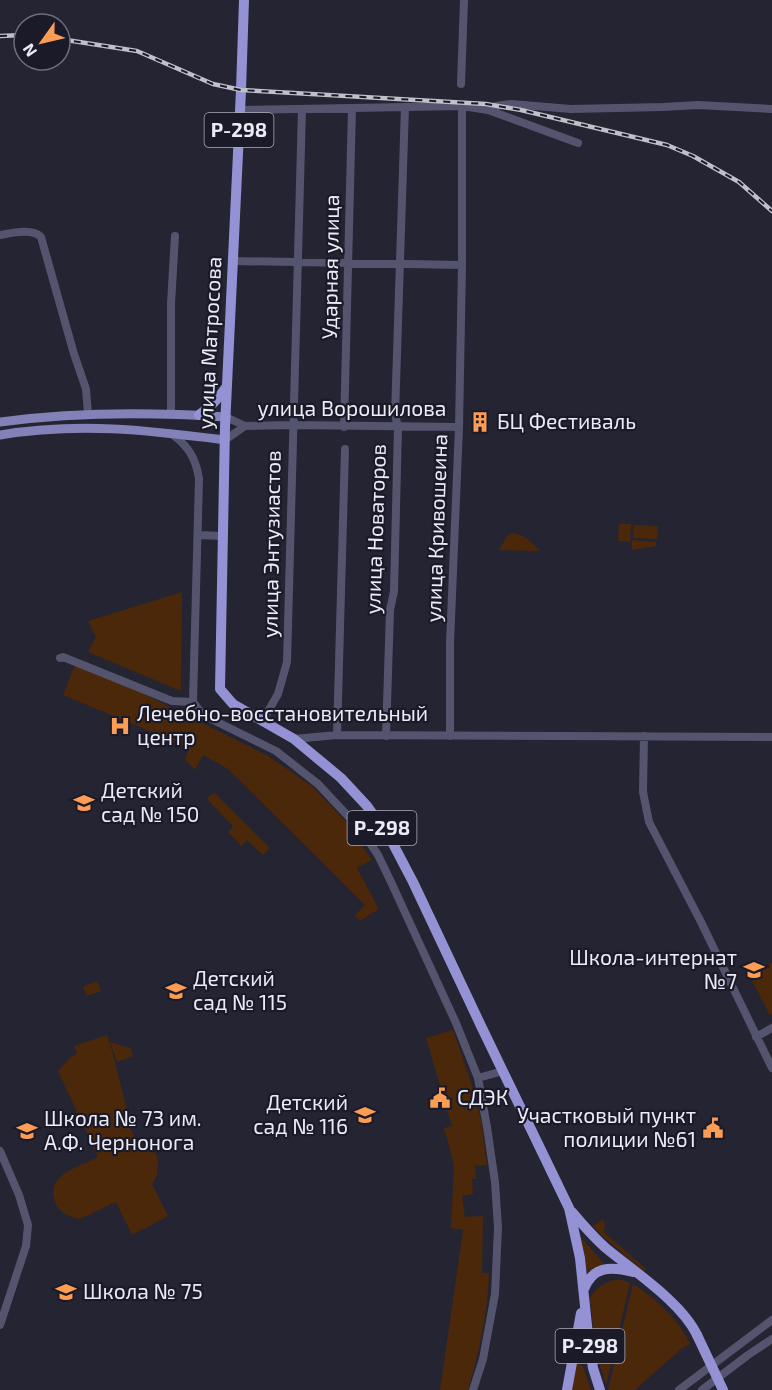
<svg xmlns="http://www.w3.org/2000/svg" width="772" height="1390" viewBox="0 0 772 1390" font-family="'Exo 2',sans-serif">
<rect width="100%" height="100%" fill="#242432"/>
<path fill="#4c280a" d="M 619,524 L 631,524 L 630,542 L 618,541 Z
M 634,525 L 658,526 L 657,539 L 633,538 Z
M 512,533 C 522,533 534,544 540,551 L 499,550 L 507,536 Z
M 632,540 L 656,542 L 656,546 L 632,550 Z
M 182,592 L 181,691 L 88,652 L 96,637 L 88,621 Z
M 80,666 L 148,696 L 268,756 L 312,786 L 347,823 L 372,860 L 357,868 L 379,909 L 360,921 L 355,915 L 365,905 L 228,769 L 203,755 L 195,770 L 185,759 L 189,749 L 150,731 L 63,695 L 74,667 Z
M 214,792 L 270,848 L 263,855 L 247,840 L 241,846 L 228,832 L 233,826 L 207,799 Z
M 772,963 L 772,1014 L 770,1015 L 749,975 Z
M 97,981 L 101,991 L 87,996 L 83,987 Z
M 453,1030 L 470,1079 L 481,1120 L 487,1165 L 475,1166 L 476,1179 L 472,1179 L 473,1194 L 462,1196 L 465,1217 L 483,1216 L 482,1273 L 489,1273 C 488,1312 479,1353 468,1390 L 440,1390 L 463,1230 L 451,1228 L 454,1165 L 444,1128 L 452,1126 L 426,1038 Z
M 107,1035 L 112,1051 L 127,1110 L 126,1119 L 137,1142 L 152,1149 L 156,1154 L 158,1161 L 157,1175 L 152,1184 L 168,1216 L 132,1235 L 116,1202 L 80,1219 C 70,1217 61,1214 56,1204 C 43,1174 78,1168 98,1157 L 58,1071 L 71,1057 L 77,1054 L 74,1046 Z
M 110,1042 L 130,1048 L 133,1056 L 117,1062 Z
M 603,1219 L 605,1225 L 604,1232 L 646,1269 L 644,1271 L 601,1235 L 593,1226 Z
M 579,1235 L 604,1264 L 592,1269 L 587,1272 L 585,1255 Z
M 615,1280 L 622,1280 L 630,1283 L 606,1385 L 596,1352 L 590,1298 C 595,1288 604,1283 615,1280 Z
M 633,1284 C 656,1299 678,1318 690,1344 L 681,1349 L 635,1390 L 608,1390 Z
M 576,1360 L 583,1367 L 591,1390 L 572,1390 Z"/>
<g fill="none" stroke-linecap="round" stroke-linejoin="round">
<path stroke="#54546f" stroke-width="8" d="M 461,84 L 464,0
M 240,110 L 462,106 L 488,110 L 578,143
M 488,110 L 496,106 L 511,104 L 571,109 L 663,107 L 698,105 L 772,109
M 0,235 C 12,233 32,228 41,237 L 74,354 L 86,389 L 88,414
M 234,261 L 462,265
M 171,413 L 171,304 L 175,236
M 226,417 L 245,426 L 293,425 L 459,427
M 344,427 L 352,108
M 172,434 C 188,446 196,458 199,479 L 193,702
M 225,440 L 245,426
M 198,535 L 223,536
M 60,658 L 63,657 L 172,701 L 193,702
M 193,702 L 203,715 L 276,751 L 318,784 L 361,830 L 378,855 L 391,882 L 456,1023 L 478,1078 L 487,1127 L 495,1182 L 498,1228 L 495,1294 L 483,1359 L 473,1390
M 262,722 L 278,694 L 287,662 L 302,109
M 337,735 L 345,449
M 386,736 L 390,610 L 394,591 L 398,427 L 395,415 L 405,107
M 450,736 L 450,643 L 459,427 L 462,265 L 462,106
M 644,736 L 643,792 L 649,822 L 701,922 L 772,1068
M 294,739 L 337,735 L 772,737
M 756,1037 L 772,1028
M 478,1078 L 503,1071
M 0,1151 L 19,1195 L 28,1225 L 26,1246 L 0,1325
M 679,1390 L 772,1320
M 702,1390 L 748,1355 L 772,1339"/>
<path stroke="#8281b8" stroke-width="9" d="M 0,422 C 75,412 151,412 226,417
M 0,435 C 78,422 147,430 225,440"/>
<path stroke="#9492d4" stroke-width="10" d="M 244,0 L 241,90 L 225,427 L 220,689 L 233,704 L 294,739 L 341,778 L 367,806 L 391,840 L 413,882 L 482,1028 L 569,1208 L 580,1258 L 588,1335 L 593,1368 L 600,1390
M 199,415 C 211,407 219,398 227,386
M 572,1212 C 583,1225 594,1238 607,1249 C 635,1272 682,1303 697,1335
M 584,1289 C 593,1266 611,1266 633,1272
M 567,1390 L 581,1313"/>
<g stroke="#bfc0ca" stroke-width="4.5">
<path id="rail" d="M 0,36 L 24,35
M 60,39 L 137,51 L 213,84 L 241,90 L 486,104 L 521,110 L 667,145 L 693,156 L 739,182 L 772,211"/>
</g>
<use href="#rail" stroke="#1b1a28" stroke-width="2" stroke-dasharray="7" stroke-linecap="butt"/>
<path stroke="#9492d4" stroke-width="10" d="M 697,1335 L 723,1390"/>
</g>
<defs>
<g id="building-bare" transform="scale(1.62)"><path d="M-4-6H4V6H1V3H-1V6H-4ZM-2.5-4.3h1.7v1.8h-1.7ZM.8-4.3h1.7v1.8H.8ZM-2.5-1h1.7V.8h-1.7ZM.8-1h1.7V.8H.8Z" fill="#fd9d55" stroke="#1b1a28" stroke-width="2.5" paint-order="stroke"/></g>
<g id="hospital-bare" transform="scale(1.62)"><path d="M-5-5h3v3.5h4V-5h3V5h-3V1.5h-4V5h-3Z" fill="#fd9d55" stroke="#1b1a28" stroke-width="2.5" paint-order="stroke"/></g>
<g id="school-bare" transform="scale(1.62)"><path d="M0-5L7-2L0 1L-7-2ZM-4 1L0 2.5L4 1V4Q0 6-4 4Z" fill="#fd9d55" stroke="#1b1a28" stroke-width="2.5" paint-order="stroke"/></g>
<g id="civic-bare" transform="scale(1.62)"><path d="M-.6-6.5H3V-4.5H.6V-3L4-1V1h2V6H-6V1h2V-1L-.6-3ZM-1.2 2.5V6h2.4V2.5Z" fill="#fd9d55" stroke="#1b1a28" stroke-width="2.5" paint-order="stroke"/></g>
</defs>
<g fill-rule="evenodd">
<use href="#building-bare" x="480" y="422"/>
<use href="#hospital-bare" x="120" y="726"/>
<use href="#school-bare" x="84" y="803"/>
<use href="#school-bare" x="754" y="970"/>
<use href="#school-bare" x="176" y="991"/>
<use href="#civic-bare" x="440" y="1098"/>
<use href="#school-bare" x="365" y="1115"/>
<use href="#civic-bare" x="713" y="1128"/>
<use href="#school-bare" x="27" y="1131"/>
<use href="#school-bare" x="66" y="1292"/>
</g>
<g text-anchor="middle" stroke-width="4.5" stroke-linejoin="round" paint-order="stroke">
<g fill="#1b1a28" stroke="#acacb8" stroke-width="1.5">
<rect x="204.5" y="113" width="69" height="34" rx="4.5"/>
<rect x="347.5" y="811" width="69" height="34" rx="4.5"/>
<rect x="555.5" y="1329" width="69" height="34" rx="4.5"/>
</g>
<g font-size="20" font-weight="bold" fill="#eaebf5">
<text x="239" y="137">Р-298</text>
<text x="382" y="835">Р-298</text>
<text x="590" y="1353">Р-298</text>
</g>
<g font-size="21" fill="#eaebf5" stroke="#1b1a28">
<text transform="translate(331 267) rotate(-89)" y="7">Ударная улица</text>
<text transform="translate(210 343) rotate(-87)" y="7">улица Матросова</text>
<text x="352" y="416">улица Ворошилова</text>
<text transform="translate(437 528) rotate(-88)" y="7">улица Кривошеина</text>
<text transform="translate(376 529) rotate(-88)" y="7">улица Новаторов</text>
<text transform="translate(272 544) rotate(-89)" y="7">улица Энтузиастов</text>
</g>
<g font-size="21" fill="#eaebf5" stroke="#1b1a28" text-anchor="start">
<text x="497" y="429">БЦ Фестиваль</text>
<text x="137" y="721">Лечебно-восстановительный<tspan x="137" dy="24">центр</tspan></text>
<text x="101" y="798">Детский<tspan x="101" dy="24">сад № 150</tspan></text>
<text x="737" y="965" text-anchor="end">Школа-интернат<tspan x="737" dy="24">№7</tspan></text>
<text x="193" y="986">Детский<tspan x="193" dy="24">сад № 115</tspan></text>
<text x="457" y="1105">СДЭК</text>
<text x="348" y="1110" text-anchor="end">Детский<tspan x="348" dy="24">сад № 116</tspan></text>
<text x="696" y="1123" text-anchor="end">Участковый пункт<tspan x="696" dy="24">полиции №61</tspan></text>
<text x="44" y="1126">Школа № 73 им.<tspan x="44" dy="24">А.Ф. Чернонога</tspan></text>
<text x="83" y="1299">Школа № 75</text>
</g>
</g>
<g transform="translate(42 42) rotate(236)"><circle r="28" fill="#1b1a28" stroke="#6e6e7a" stroke-width="1.5"/>
<path d="M0-4.5L10 22L0 15L-10 22Z" fill="#fd9d55"/>
<text y="-9" font-size="16" font-weight="bold" text-anchor="middle" fill="#eaebf5">N</text>
</g>
</svg>
